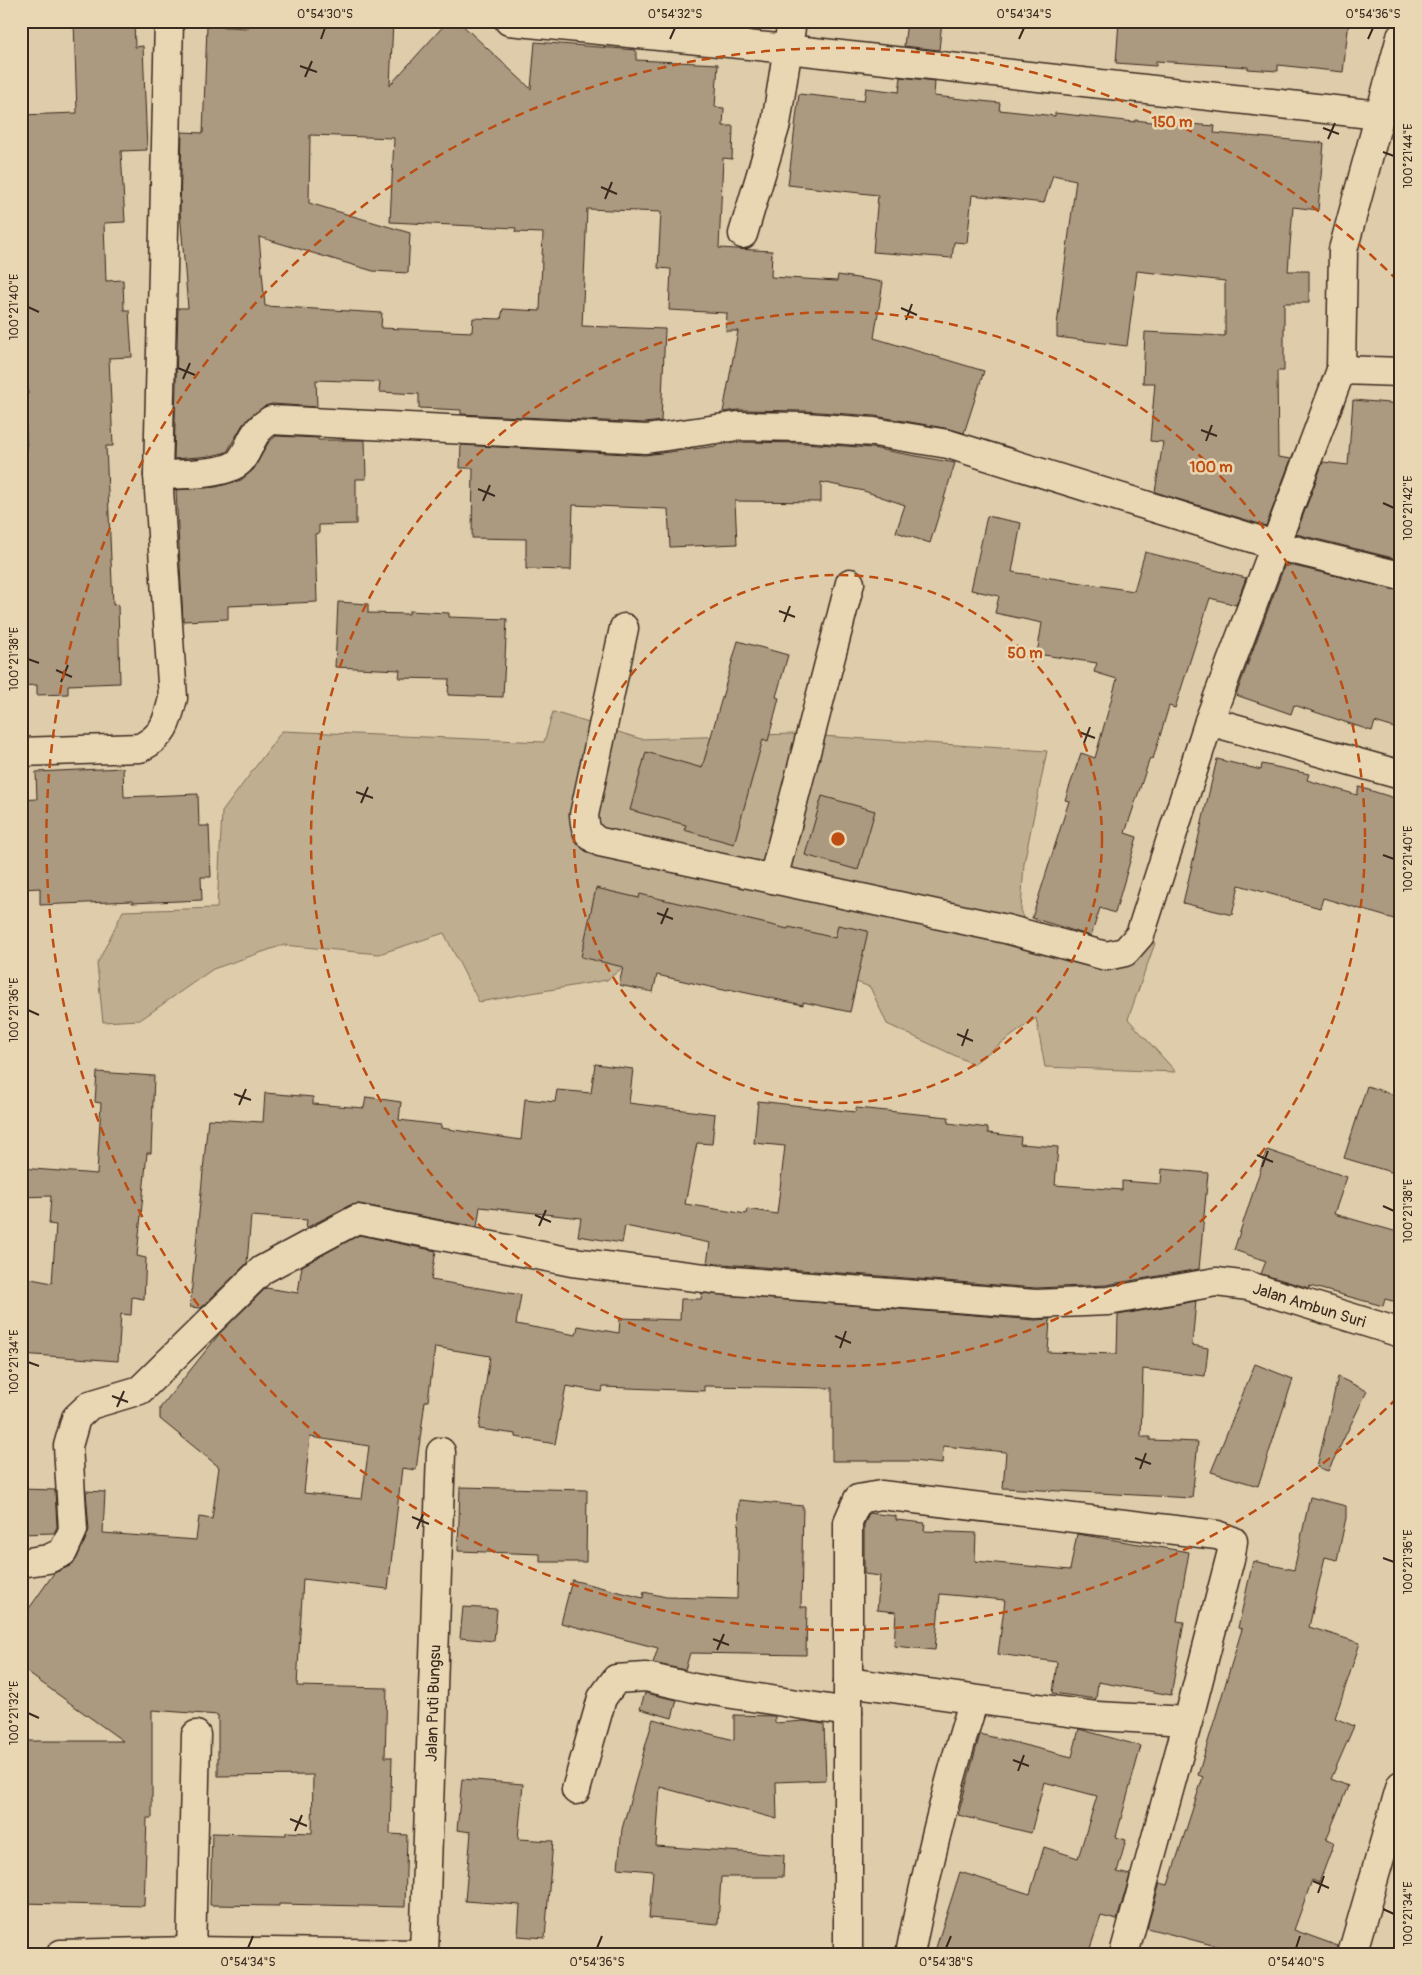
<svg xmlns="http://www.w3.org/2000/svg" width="1422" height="1975" viewBox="0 0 1422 1975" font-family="Pangolin,sans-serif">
<rect width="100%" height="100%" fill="#deccab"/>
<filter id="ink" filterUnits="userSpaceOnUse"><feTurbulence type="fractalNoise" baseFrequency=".02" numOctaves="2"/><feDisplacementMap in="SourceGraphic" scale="10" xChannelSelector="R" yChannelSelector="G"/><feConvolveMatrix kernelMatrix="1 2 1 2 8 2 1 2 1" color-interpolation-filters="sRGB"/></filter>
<g filter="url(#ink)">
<path fill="#c0ae91" stroke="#7e6c58" d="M 553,712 L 641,739 L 791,734 L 1047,751 L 1024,863 L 1021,910 L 1023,918 L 1028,924 L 1092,940 L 1155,943 L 1128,1019 L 1176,1072 L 1045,1067 L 1036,1018 L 973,1064 L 887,1024 L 870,987 L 810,965 L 676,925 L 607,980 L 479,1002 L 444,933 L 379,954 L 283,945 L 213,969 L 140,1020 L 103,1022 L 97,964 L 123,911 L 217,908 L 222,812 L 282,731 L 544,742 Z"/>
<path fill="#ab9980" stroke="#3b2a1e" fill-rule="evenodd" d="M 74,21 L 134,21 L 135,47 L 143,46 L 147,150 L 121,151 L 125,222 L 104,223 L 106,281 L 123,280 L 124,310 L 129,310 L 132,357 L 109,358 L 113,446 L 106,446 L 113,605 L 118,604 L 120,683 L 68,685 L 68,694 L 37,695 L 37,685 L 21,686 L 21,451 L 27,450 L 24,394 L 28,394 L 21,238 L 21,115 L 77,113 Z
M 248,21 L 393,21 L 390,85 L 448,21 L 458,21 L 531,89 L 535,42 L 636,50 L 636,60 L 718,64 L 715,107 L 724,108 L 723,126 L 733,126 L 732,159 L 723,158 L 719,248 L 772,251 L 771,277 L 837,281 L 838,275 L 883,282 L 874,338 L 984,371 L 964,433 L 950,429 L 875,416 L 805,411 L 738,410 L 723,412 L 738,331 L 726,331 L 727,313 L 669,310 L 671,269 L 658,268 L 661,212 L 587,209 L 582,326 L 665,329 L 661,421 L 645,423 L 461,414 L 461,410 L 419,408 L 419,394 L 379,392 L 380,382 L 316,380 L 317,407 L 272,404 L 263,407 L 243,424 L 227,452 L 211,456 L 174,459 L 178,308 L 188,308 L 180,211 L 182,132 L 203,133 L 207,26 L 248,28 ZM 310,135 L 394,138 L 390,222 L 516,228 L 515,232 L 543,233 L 540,311 L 503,309 L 501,319 L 473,318 L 472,332 L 381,328 L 382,313 L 265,306 L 259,237 L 373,271 L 408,273 L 410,233 L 309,203 Z
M 907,21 L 942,21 L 939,50 L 904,46 Z
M 1119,21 L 1349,21 L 1343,72 L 1278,65 L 1278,71 L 1248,69 L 1248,67 L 1156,61 L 1156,66 L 1116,63 Z
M 901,77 L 935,81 L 934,96 L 1000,103 L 999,110 L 1055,116 L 1055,113 L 1135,122 L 1135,120 L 1177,125 L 1177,123 L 1215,126 L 1214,133 L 1324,143 L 1318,210 L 1293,207 L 1288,271 L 1309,271 L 1309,303 L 1284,303 L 1284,371 L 1277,371 L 1278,457 L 1291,459 L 1266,526 L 1155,492 L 1163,442 L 1150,441 L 1155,383 L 1143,383 L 1145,332 L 1225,336 L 1225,281 L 1137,271 L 1127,346 L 1057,337 L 1057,325 L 1076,180 L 1053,175 L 1044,203 L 972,195 L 967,243 L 954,242 L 952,258 L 873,252 L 878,195 L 788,185 L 799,94 L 864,101 L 866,88 L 899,92 Z
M 1353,400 L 1401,404 L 1401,560 L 1296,534 L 1323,462 L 1348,465 Z
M 276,436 L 318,438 L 318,440 L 365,440 L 366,479 L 356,479 L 356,524 L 319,525 L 319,533 L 315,534 L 317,602 L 228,606 L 228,619 L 183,621 L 176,490 L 216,487 L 241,480 L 254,469 L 268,443 Z
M 739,442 L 804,443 L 872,448 L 955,463 L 930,543 L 896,532 L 905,505 L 864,491 L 821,482 L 821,502 L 735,501 L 737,544 L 670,547 L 668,509 L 573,505 L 571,570 L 526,569 L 526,539 L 472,538 L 473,468 L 460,468 L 461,445 L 645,455 L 717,446 L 717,445 Z
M 987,516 L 1021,523 L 1012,572 L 1134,591 L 1145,552 L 1246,578 L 1236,605 L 1210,598 L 1175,708 L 1169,706 L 1153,759 L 1150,758 L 1125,833 L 1137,837 L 1115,913 L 1100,908 L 1091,936 L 1032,918 L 1069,801 L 1065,800 L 1081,753 L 1095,758 L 1117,679 L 1094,672 L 1097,663 L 1037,654 L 1042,623 L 995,613 L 999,596 L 971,590 Z
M 1285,564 L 1401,591 L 1401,730 L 1375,722 L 1372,731 L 1294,705 L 1291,714 L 1236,695 Z
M 338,602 L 368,604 L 368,613 L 409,614 L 409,611 L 449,613 L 449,617 L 507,619 L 503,697 L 448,695 L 449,679 L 399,678 L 400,670 L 335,667 Z
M 738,641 L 788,655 L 776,697 L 779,698 L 768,741 L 763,739 L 734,844 L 684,830 L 686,825 L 630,810 L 646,752 L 702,768 Z
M 1217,759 L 1261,770 L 1262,764 L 1309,774 L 1307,780 L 1357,795 L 1359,787 L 1401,800 L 1401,921 L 1323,898 L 1320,908 L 1239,885 L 1232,915 L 1183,903 Z
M 123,768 L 124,797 L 198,794 L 199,826 L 209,826 L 211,877 L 201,877 L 202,900 L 132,903 L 132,901 L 40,905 L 40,888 L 21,889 L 21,800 L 37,799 L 36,772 Z
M 822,796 L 875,811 L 858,870 L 805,855 Z
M 596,888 L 639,898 L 640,894 L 788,929 L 789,927 L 835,938 L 838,925 L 868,931 L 850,1012 L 803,1002 L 803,1005 L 728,989 L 728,991 L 657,975 L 653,992 L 619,985 L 623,967 L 581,957 Z
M 595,1064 L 633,1069 L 629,1103 L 715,1114 L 712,1144 L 697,1143 L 685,1204 L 746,1214 L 747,1209 L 777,1214 L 785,1146 L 754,1143 L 758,1101 L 855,1112 L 856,1108 L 949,1117 L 948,1123 L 988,1128 L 988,1133 L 1021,1137 L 1020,1144 L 1058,1147 L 1055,1185 L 1122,1190 L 1122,1181 L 1161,1184 L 1162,1169 L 1208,1173 L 1199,1269 L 1106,1285 L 1036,1288 L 723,1264 L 707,1263 L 710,1243 L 625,1226 L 622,1243 L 578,1236 L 581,1218 L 480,1207 L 477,1227 L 359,1204 L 350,1205 L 306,1228 L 307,1220 L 251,1216 L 247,1263 L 201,1308 L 190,1307 L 208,1119 L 263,1122 L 265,1093 L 313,1097 L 313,1104 L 364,1108 L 366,1097 L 401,1102 L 399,1120 L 441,1125 L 441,1128 L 521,1140 L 525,1099 L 555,1102 L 557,1090 L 591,1093 Z
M 97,1072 L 154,1076 L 151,1153 L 147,1153 L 137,1256 L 146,1258 L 144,1299 L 132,1297 L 131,1315 L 121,1314 L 118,1361 L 21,1354 L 21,1277 L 52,1283 L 56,1225 L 49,1224 L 51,1196 L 21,1197 L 21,1168 L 97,1174 L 101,1103 L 95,1102 Z
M 1367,1086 L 1401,1097 L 1401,1175 L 1344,1158 Z
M 1267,1150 L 1347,1177 L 1334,1214 L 1401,1233 L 1401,1303 L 1385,1299 L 1383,1306 L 1310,1286 L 1309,1288 L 1261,1274 L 1266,1261 L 1234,1250 Z
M 359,1235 L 436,1251 L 431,1280 L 521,1295 L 516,1324 L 576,1335 L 578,1326 L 619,1333 L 620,1318 L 680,1320 L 681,1299 L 701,1299 L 702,1293 L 1035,1320 L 1050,1319 L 1048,1352 L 1117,1354 L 1118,1315 L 1196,1301 L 1192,1345 L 1208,1348 L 1205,1376 L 1143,1369 L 1141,1437 L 1150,1437 L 1150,1440 L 1198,1442 L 1192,1498 L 1003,1488 L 1006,1452 L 943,1446 L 942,1464 L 912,1461 L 832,1461 L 832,1388 L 704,1386 L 704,1391 L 603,1387 L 602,1392 L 566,1386 L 555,1444 L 516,1437 L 516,1434 L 479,1429 L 490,1356 L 435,1347 L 428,1401 L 425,1401 L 416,1470 L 402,1468 L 388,1589 L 303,1579 L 297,1686 L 387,1688 L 385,1757 L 392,1757 L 390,1834 L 407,1835 L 405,1907 L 279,1904 L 279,1906 L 210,1905 L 212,1833 L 286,1835 L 286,1832 L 312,1833 L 313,1775 L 218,1776 L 218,1715 L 152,1710 L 152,1818 L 147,1818 L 144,1906 L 21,1903 L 21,1741 L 123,1741 L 21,1668 L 21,1620 L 54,1573 L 70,1566 L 77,1558 L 89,1530 L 86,1491 L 105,1492 L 103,1533 L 196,1540 L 199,1517 L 212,1519 L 219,1467 L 160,1419 L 160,1408 L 220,1333 L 266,1288 L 298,1293 L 302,1266 ZM 310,1437 L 369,1446 L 362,1499 L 304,1493 Z
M 1255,1364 L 1293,1379 L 1258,1486 L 1211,1472 Z
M 1338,1377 L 1367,1391 L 1328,1471 L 1317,1467 Z
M 460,1487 L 587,1490 L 586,1562 L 540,1562 L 540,1554 L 458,1551 Z
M 21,1489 L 55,1490 L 57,1527 L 54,1533 L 21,1534 Z
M 1310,1497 L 1346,1506 L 1346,1518 L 1337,1560 L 1325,1557 L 1309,1627 L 1360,1643 L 1335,1718 L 1354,1726 L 1331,1779 L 1348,1786 L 1326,1840 L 1334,1843 L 1319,1883 L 1312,1880 L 1294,1930 L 1338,1946 L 1337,1954 L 1237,1954 L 1216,1946 L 1147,1928 L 1160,1883 L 1168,1885 L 1203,1777 L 1198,1775 L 1242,1629 L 1238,1628 L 1253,1561 L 1294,1570 Z
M 739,1500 L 803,1506 L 801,1607 L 807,1607 L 806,1655 L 690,1653 L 685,1670 L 653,1663 L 658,1648 L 561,1623 L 572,1580 L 643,1598 L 644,1592 L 666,1597 L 737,1599 Z
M 869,1513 L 896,1516 L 896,1520 L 925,1523 L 924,1531 L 976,1533 L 975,1561 L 1070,1570 L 1077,1534 L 1189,1552 L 1177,1621 L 1184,1622 L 1171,1695 L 1098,1682 L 1096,1699 L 1053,1693 L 1057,1662 L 998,1654 L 1005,1600 L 940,1594 L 935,1650 L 894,1646 L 896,1612 L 877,1610 L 880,1576 L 864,1574 L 864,1525 Z
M 463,1607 L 497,1609 L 494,1641 L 460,1638 Z
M 645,1693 L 677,1700 L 672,1718 L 640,1709 Z
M 734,1715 L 775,1716 L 775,1723 L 805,1721 L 824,1724 L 826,1780 L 776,1782 L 777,1819 L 660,1787 L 656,1846 L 784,1855 L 783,1877 L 721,1877 L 718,1924 L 649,1918 L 653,1871 L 618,1868 L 622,1829 L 653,1719 L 734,1740 Z
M 1079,1729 L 1141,1746 L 1116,1837 L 1126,1840 L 1117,1872 L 1130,1875 L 1117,1920 L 1101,1916 L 1088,1954 L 934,1954 L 960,1872 L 1030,1894 L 1044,1847 L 1078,1858 L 1097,1796 L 1044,1782 L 1031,1833 L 958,1815 L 980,1734 L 1072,1757 Z
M 462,1779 L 523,1784 L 518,1839 L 553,1841 L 545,1938 L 518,1936 L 520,1905 L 465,1901 L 471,1832 L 457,1830 Z"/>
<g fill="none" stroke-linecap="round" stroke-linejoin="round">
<g stroke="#3b2a1e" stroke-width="31">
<g id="minor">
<path d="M 509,21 L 787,49 L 1379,115"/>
<path d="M 743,234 L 776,124 L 792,21"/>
<path d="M 1341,370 L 1401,372"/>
<path d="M 158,475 C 177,474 228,476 241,460 C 254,442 249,434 271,420 L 646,439 L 738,426 L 805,427 L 874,432 L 948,444 L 1274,545 L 1401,576"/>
<path d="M 624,628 L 584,815 C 585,829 587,836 600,842 L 1006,929 L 1106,956 L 1125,952 L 1140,935 L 1209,721 L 1341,370 L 1343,250 L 1401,37"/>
<path d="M 1209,721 L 1401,775"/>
<path d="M 21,752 L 140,748 C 164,736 167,723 173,698 L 158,475 L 169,21"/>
<path d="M 773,879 L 850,583"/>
<path id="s1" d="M 21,1563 L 48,1559 L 63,1552 L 73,1530 L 68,1446 L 76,1418 L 90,1405 L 140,1390 L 262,1270 L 357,1219 L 572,1262 L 721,1280 L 1036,1304 L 1108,1301 L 1216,1282 L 1249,1286 L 1401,1333"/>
<path d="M 848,1682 L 1097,1716 L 1188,1721"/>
<path d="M 576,1790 L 602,1698 L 616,1679 L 646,1677 L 694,1688 L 848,1712"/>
<path d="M 61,1954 L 191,1951 L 425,1954"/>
<path d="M 191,1954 L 196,1735"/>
<path id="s2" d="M 424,1954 L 441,1452"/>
<path d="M 848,1954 L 848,1522 L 858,1499 L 881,1495 L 1217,1535 L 1233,1541 L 1231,1555 L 1188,1721 L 1124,1954"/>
<path d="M 910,1954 C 927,1868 947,1784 974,1700"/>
<path d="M 1352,1954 L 1401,1785"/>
</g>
</g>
<use href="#minor" stroke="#e9d7b4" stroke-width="28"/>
</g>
</g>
<path fill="none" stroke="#3b2a1e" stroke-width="2" d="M 321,39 L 325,28M 670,39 L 675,28M 1019,39 L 1024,28M 1368,39 L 1373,28M 300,66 L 317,72M 305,77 L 312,61M 1323,128 L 1339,134M 1328,139 L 1335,123M 1383,152 L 1394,156M 601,187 L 617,194M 605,199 L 612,182M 28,307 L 39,312M 901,308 L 917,315M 906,320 L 912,304M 178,368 L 195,375M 183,379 L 190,363M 1201,430 L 1217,436M 1206,441 L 1212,425M 478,489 L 495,496M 483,501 L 490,485M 1383,503 L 1394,508M 779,611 L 795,617M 784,622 L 790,606M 28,659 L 39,663M 56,670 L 72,677M 61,682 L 68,665M 1079,732 L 1095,738M 1084,743 L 1090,727M 356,792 L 373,798M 361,803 L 368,787M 1383,855 L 1394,859M 657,913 L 673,919M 661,924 L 668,908M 28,1010 L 39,1015M 957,1034 L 973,1041M 962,1046 L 968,1029M 234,1094 L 251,1100M 239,1105 L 246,1089M 1257,1155 L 1273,1162M 1262,1167 L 1268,1151M 1383,1206 L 1394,1211M 535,1215 L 551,1222M 539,1226 L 546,1210M 835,1336 L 851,1343M 840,1348 L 846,1331M 28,1362 L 39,1366M 112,1396 L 128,1402M 117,1407 L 124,1391M 1135,1458 L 1151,1464M 1140,1469 L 1146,1453M 412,1517 L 429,1524M 417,1529 L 424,1512M 1383,1558 L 1394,1562M 713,1639 L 729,1645M 717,1650 L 724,1634M 28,1713 L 39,1718M 1013,1760 L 1029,1766M 1018,1771 L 1024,1755M 290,1819 L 307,1826M 295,1831 L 302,1815M 1313,1881 L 1329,1888M 1318,1893 L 1324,1876M 1383,1909 L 1394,1914M 248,1948 L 253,1936M 597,1948 L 602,1936M 946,1948 L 951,1936M 1296,1948 L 1300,1936"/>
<g fill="none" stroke="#bd4d10" stroke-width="2.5" stroke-dasharray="9 6">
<circle cx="838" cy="839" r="264"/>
<circle cx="838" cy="839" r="527"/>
<path d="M1397 1398A791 791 0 1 1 1397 280"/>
</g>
<g text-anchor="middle" stroke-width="5" stroke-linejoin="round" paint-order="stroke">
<g font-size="16" fill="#3b2a1e" stroke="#e9d7b4">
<text dy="6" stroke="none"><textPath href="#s1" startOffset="1495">Jalan Ambun Suri</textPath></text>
<text dy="6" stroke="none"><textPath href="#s2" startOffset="251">Jalan Puti Bungsu</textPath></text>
</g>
</g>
<circle cx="838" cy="839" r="8" fill="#bd4d10" stroke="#e9d7b4" stroke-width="2.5"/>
<g font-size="15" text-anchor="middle" font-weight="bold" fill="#bd4d10" stroke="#e9d7b4" stroke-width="5" stroke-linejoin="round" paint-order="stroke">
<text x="1172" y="127">150 m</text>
<text x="1211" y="472">100 m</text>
<text x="1025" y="658">50 m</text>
</g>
<rect width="1422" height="1975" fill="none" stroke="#e9d7b4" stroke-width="55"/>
<rect x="28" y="28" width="1366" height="1920" fill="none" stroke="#3b2a1e" stroke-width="2"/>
<g font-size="12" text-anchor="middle" fill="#3b2a1e">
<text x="325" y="18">0°54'30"S</text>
<text x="675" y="18">0°54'32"S</text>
<text x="1024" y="18">0°54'34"S</text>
<text x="1373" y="18">0°54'36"S</text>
<text transform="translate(1408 156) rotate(-90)" y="4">100°21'44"E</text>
<text transform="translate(14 307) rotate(-90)" y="4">100°21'40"E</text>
<text transform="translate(1408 508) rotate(-90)" y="4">100°21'42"E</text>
<text transform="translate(14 659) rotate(-90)" y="4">100°21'38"E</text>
<text transform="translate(1408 859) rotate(-90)" y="4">100°21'40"E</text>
<text transform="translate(14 1010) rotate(-90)" y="4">100°21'36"E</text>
<text transform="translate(1408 1211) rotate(-90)" y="4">100°21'38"E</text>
<text transform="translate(14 1362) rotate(-90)" y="4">100°21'34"E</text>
<text transform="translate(1408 1562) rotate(-90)" y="4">100°21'36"E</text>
<text transform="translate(14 1713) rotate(-90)" y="4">100°21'32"E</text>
<text transform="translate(1408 1914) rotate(-90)" y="4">100°21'34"E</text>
<text x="248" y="1966">0°54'34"S</text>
<text x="597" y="1966">0°54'36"S</text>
<text x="946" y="1966">0°54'38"S</text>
<text x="1296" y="1966">0°54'40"S</text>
</g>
</svg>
